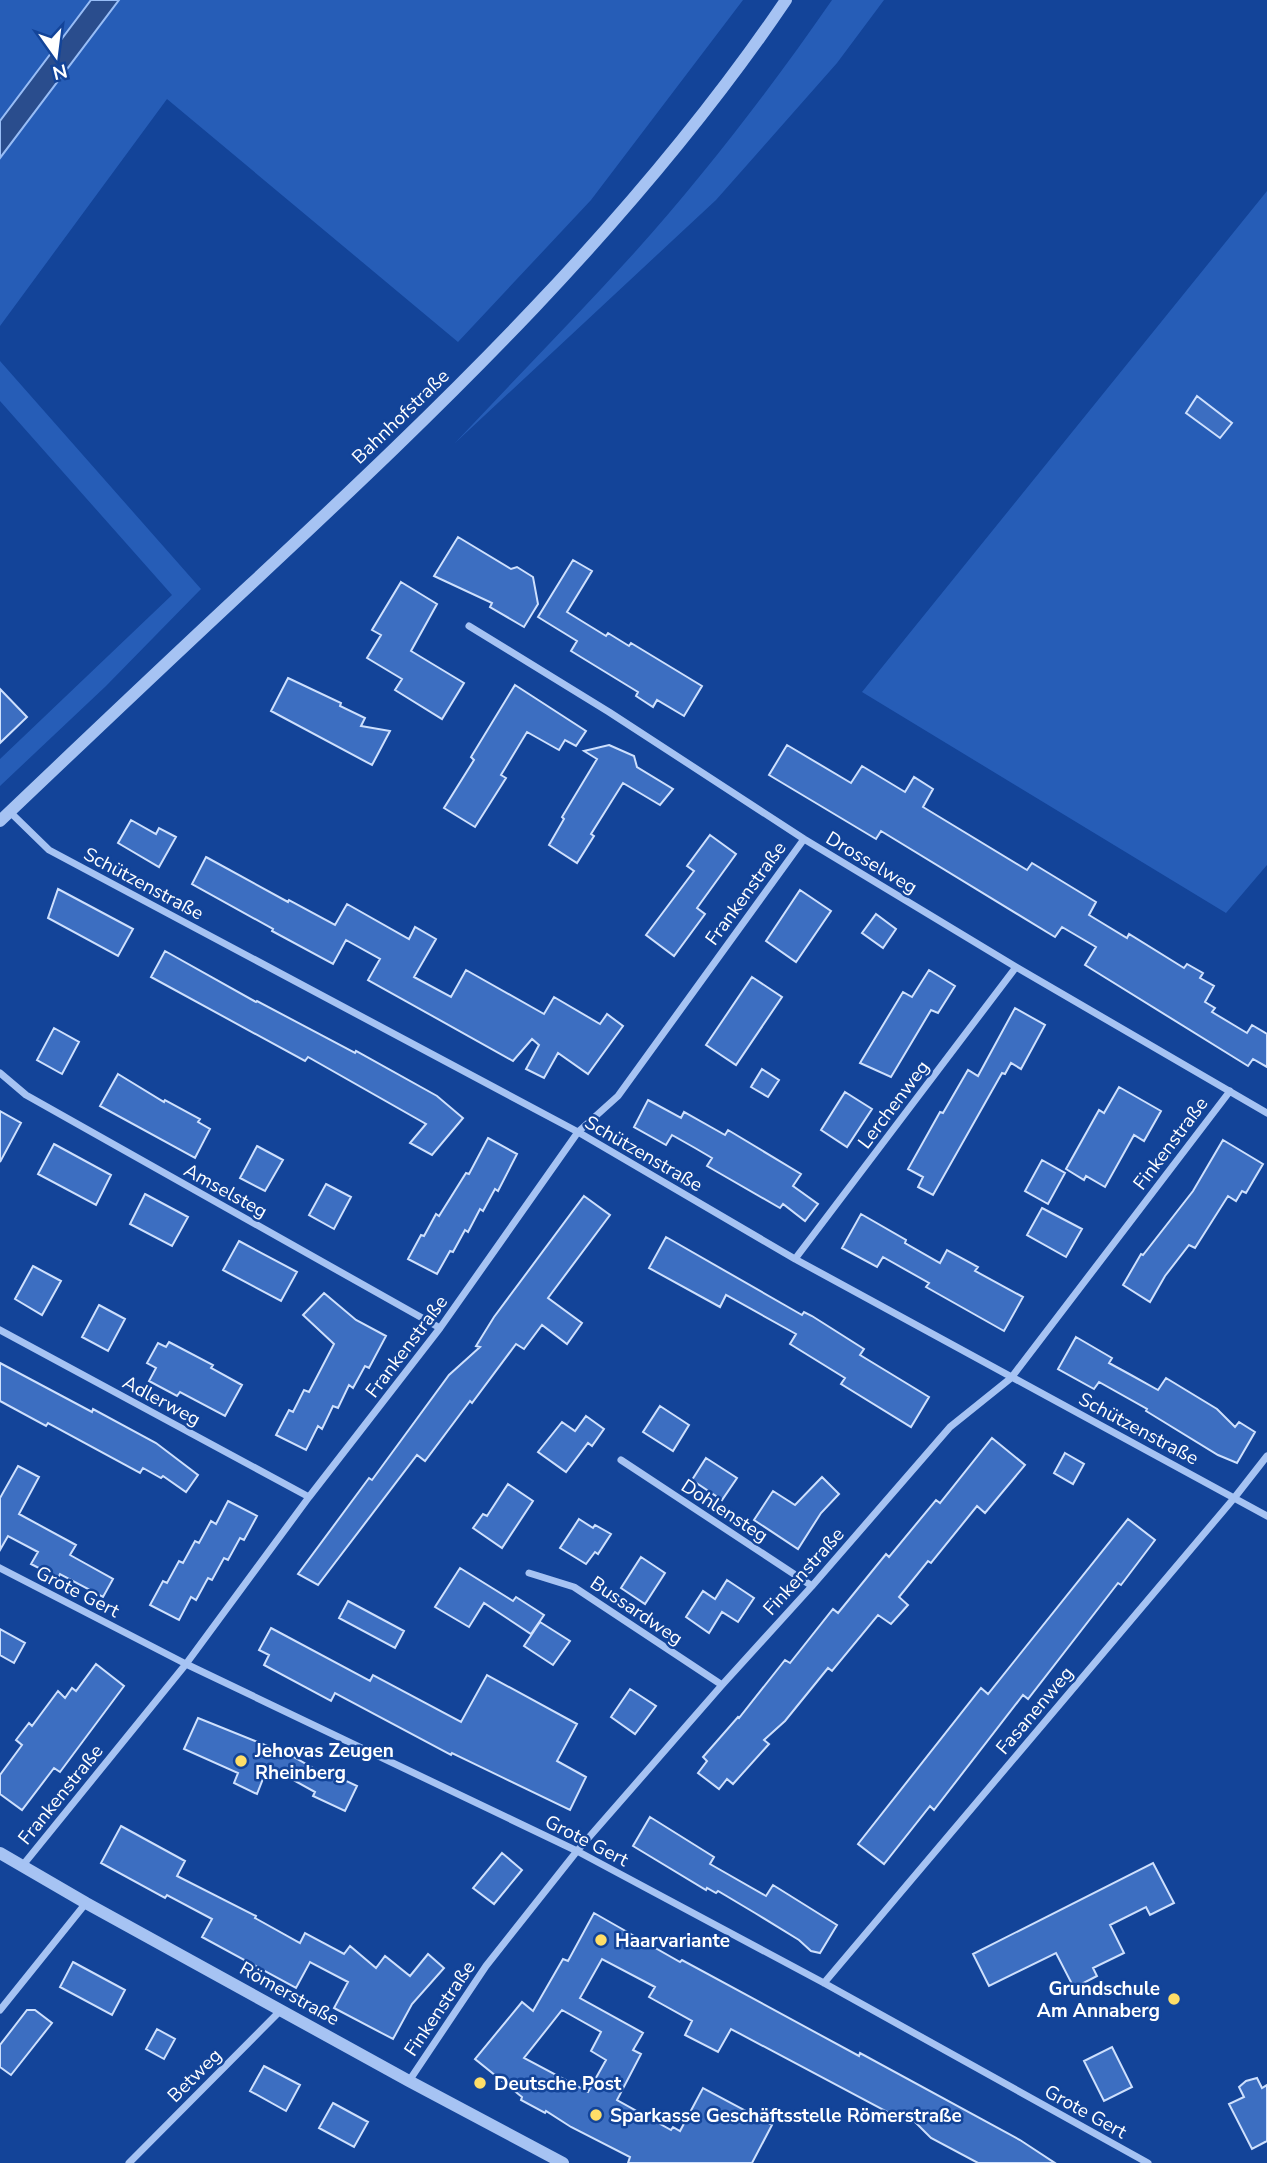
<svg xmlns="http://www.w3.org/2000/svg" width="1267" height="2163" viewBox="0 0 1267 2163" font-family="'Nunito Sans',sans-serif">
<rect width="100%" height="100%" fill="#134499"/>
<path fill="#265db7" d="M 0,0 L 91,0 L 0,121 Z
M 119,0 L 743,0 L 591,200 L 458,342 L 167,99 L 0,326 L 0,158 Z
M 832,0 L 884,0 L 837,63 L 716,200 L 455,443 C 515,379 576,317 635,252 C 706,173 771,88 832,0 Z
M 1267,191 L 1267,865 L 1226,913 L 862,692 Z
M 0,361 L 201,589 L 106,686 L 0,786 L 0,759 L 172,595 L 0,401 Z"/>
<path fill="#2a4d8d" stroke="#98bdf6" stroke-width="2" d="M 91,0 L 119,0 L 0,158 L 0,121 Z"/>
<path fill="#3c6ec1" stroke="#cee0fd" stroke-width="2" fill-rule="evenodd" d="M 1197,396 L 1232,423 L 1220,438 L 1186,413 Z
M 458,537 L 511,569 L 517,567 L 533,577 L 538,604 L 524,627 L 490,607 L 492,603 L 434,576 Z
M 573,560 L 592,571 L 567,612 L 606,636 L 608,633 L 629,646 L 631,643 L 702,686 L 684,716 L 657,700 L 653,707 L 636,696 L 638,692 L 571,651 L 577,641 L 538,617 Z
M 401,582 L 437,604 L 411,651 L 464,683 L 442,719 L 395,690 L 402,679 L 367,658 L 381,635 L 372,630 Z
M 288,678 L 341,703 L 340,706 L 365,718 L 361,726 L 390,731 L 372,765 L 271,711 Z
M 515,685 L 586,731 L 576,746 L 565,740 L 559,750 L 527,732 L 501,775 L 506,778 L 475,827 L 444,808 L 474,760 L 471,757 Z
M 0,689 L 27,717 L 0,743 Z
M 609,745 L 634,756 L 637,767 L 673,789 L 660,805 L 623,783 L 591,834 L 594,836 L 577,863 L 549,845 L 564,819 L 562,817 L 597,759 L 584,751 Z
M 787,745 L 851,783 L 862,766 L 905,792 L 914,777 L 933,789 L 923,807 L 1027,870 L 1032,863 L 1096,902 L 1089,915 L 1127,938 L 1129,934 L 1184,968 L 1187,964 L 1203,973 L 1200,978 L 1214,986 L 1205,1002 L 1215,1008 L 1212,1012 L 1247,1033 L 1252,1025 L 1267,1034 L 1267,1067 L 1253,1059 L 1248,1066 L 1085,965 L 1096,947 L 1062,927 L 1055,937 L 881,831 L 876,839 L 769,775 Z
M 131,820 L 156,834 L 159,828 L 176,837 L 159,867 L 118,843 Z
M 710,835 L 736,854 L 697,908 L 705,914 L 674,956 L 646,935 L 694,871 L 687,866 Z
M 206,857 L 288,902 L 289,900 L 335,925 L 347,904 L 409,939 L 415,927 L 436,939 L 414,977 L 451,997 L 466,970 L 544,1014 L 554,997 L 600,1024 L 607,1014 L 623,1026 L 588,1074 L 558,1053 L 544,1078 L 526,1069 L 539,1045 L 532,1039 L 513,1061 L 368,980 L 380,959 L 346,940 L 333,964 L 272,931 L 273,929 L 192,884 Z
M 58,889 L 133,929 L 118,956 L 48,918 Z
M 800,890 L 831,911 L 796,962 L 766,941 Z
M 876,914 L 896,929 L 883,948 L 862,933 Z
M 165,951 L 256,1002 L 257,1001 L 355,1053 L 356,1051 L 437,1096 L 463,1118 L 432,1155 L 410,1143 L 426,1124 L 308,1057 L 305,1061 L 151,977 Z
M 929,970 L 955,986 L 938,1013 L 931,1010 L 891,1077 L 860,1063 L 903,992 L 912,997 Z
M 752,977 L 782,997 L 736,1065 L 706,1045 Z
M 1015,1008 L 1045,1025 L 1021,1069 L 1011,1063 L 1005,1074 L 1002,1073 L 933,1195 L 918,1187 L 923,1177 L 908,1169 L 940,1112 L 943,1113 L 968,1070 L 978,1076 Z
M 54,1028 L 79,1042 L 62,1074 L 37,1060 Z
M 762,1069 L 779,1080 L 768,1097 L 751,1087 Z
M 118,1074 L 164,1102 L 165,1100 L 200,1119 L 198,1122 L 210,1129 L 195,1158 L 100,1106 Z
M 1119,1087 L 1161,1111 L 1144,1141 L 1134,1135 L 1105,1187 L 1086,1176 L 1084,1180 L 1066,1169 L 1099,1110 L 1104,1113 Z
M 845,1092 L 872,1109 L 847,1147 L 821,1130 Z
M 648,1100 L 681,1118 L 684,1112 L 725,1135 L 728,1130 L 801,1174 L 793,1186 L 818,1204 L 805,1221 L 783,1204 L 780,1208 L 707,1166 L 712,1158 L 695,1148 L 672,1135 L 666,1145 L 634,1127 Z
M 0,1111 L 21,1123 L 0,1162 Z
M 488,1138 L 517,1154 L 498,1191 L 495,1189 L 483,1211 L 480,1209 L 468,1232 L 465,1230 L 453,1252 L 450,1251 L 437,1274 L 408,1259 L 421,1235 L 424,1236 L 436,1214 L 439,1216 L 466,1173 L 469,1174 Z
M 1223,1140 L 1263,1164 L 1246,1193 L 1242,1191 L 1236,1201 L 1228,1196 L 1195,1248 L 1189,1245 L 1165,1276 L 1150,1302 L 1123,1285 L 1141,1254 L 1143,1255 L 1193,1191 Z
M 54,1144 L 111,1175 L 96,1205 L 38,1174 Z
M 257,1146 L 283,1160 L 265,1191 L 240,1178 Z
M 1042,1160 L 1065,1173 L 1048,1204 L 1025,1191 Z
M 326,1184 L 351,1197 L 334,1229 L 309,1215 Z
M 145,1194 L 188,1217 L 172,1246 L 130,1224 Z
M 584,1196 L 610,1215 L 548,1298 L 582,1323 L 567,1344 L 542,1325 L 524,1349 L 516,1344 L 472,1403 L 470,1401 L 425,1461 L 417,1455 L 318,1585 L 298,1574 L 369,1478 L 372,1480 L 449,1375 L 480,1347 L 476,1346 L 494,1317 Z
M 1042,1208 L 1082,1229 L 1066,1257 L 1027,1235 Z
M 861,1214 L 906,1240 L 905,1243 L 940,1263 L 947,1250 L 978,1267 L 975,1271 L 1023,1297 L 1004,1331 L 926,1287 L 929,1283 L 883,1257 L 877,1267 L 842,1248 Z
M 666,1237 L 802,1315 L 804,1312 L 812,1316 L 864,1349 L 860,1355 L 929,1397 L 911,1427 L 841,1384 L 845,1378 L 790,1344 L 796,1334 L 726,1295 L 720,1307 L 649,1268 Z
M 239,1241 L 297,1272 L 281,1301 L 223,1270 Z
M 33,1266 L 61,1281 L 42,1315 L 15,1299 Z
M 324,1293 L 356,1320 L 386,1336 L 369,1368 L 365,1366 L 353,1388 L 349,1385 L 338,1408 L 333,1406 L 322,1429 L 318,1426 L 306,1450 L 276,1435 L 289,1410 L 293,1412 L 304,1390 L 309,1392 L 334,1344 L 303,1315 Z
M 99,1305 L 125,1319 L 108,1351 L 82,1337 Z
M 1076,1337 L 1112,1358 L 1109,1363 L 1131,1375 L 1158,1390 L 1166,1378 L 1217,1409 L 1235,1427 L 1239,1422 L 1255,1432 L 1237,1463 L 1218,1455 L 1146,1411 L 1147,1409 L 1099,1382 L 1094,1389 L 1058,1369 Z
M 169,1342 L 213,1365 L 211,1368 L 242,1385 L 225,1416 L 180,1392 L 177,1396 L 149,1381 L 156,1368 L 147,1363 L 158,1343 L 166,1347 Z
M 0,1363 L 92,1412 L 93,1409 L 156,1443 L 198,1475 L 186,1492 L 163,1476 L 161,1478 L 143,1468 L 140,1473 L 48,1423 L 46,1426 L 0,1401 Z
M 660,1406 L 689,1425 L 673,1451 L 643,1432 Z
M 586,1416 L 604,1429 L 592,1446 L 588,1443 L 566,1472 L 538,1452 L 562,1422 L 575,1431 Z
M 992,1438 L 1025,1465 L 985,1513 L 977,1506 L 931,1563 L 928,1561 L 899,1597 L 908,1605 L 891,1624 L 878,1615 L 832,1671 L 828,1668 L 785,1721 L 764,1740 L 769,1744 L 733,1784 L 727,1779 L 719,1789 L 698,1773 L 707,1761 L 703,1757 L 738,1717 L 739,1718 L 785,1660 L 790,1663 L 833,1609 L 838,1613 L 886,1554 L 889,1557 L 936,1500 L 940,1503 Z
M 1065,1453 L 1084,1464 L 1073,1484 L 1054,1473 Z
M 706,1458 L 737,1478 L 722,1500 L 692,1480 Z
M 18,1466 L 39,1477 L 19,1514 L 76,1545 L 70,1555 L 113,1579 L 103,1597 L 60,1574 L 58,1578 L 31,1564 L 38,1552 L 8,1536 L 0,1550 L 0,1498 Z
M 822,1477 L 839,1494 L 821,1513 L 798,1549 L 754,1520 L 773,1491 L 795,1505 Z
M 508,1484 L 533,1501 L 502,1548 L 473,1528 L 483,1514 L 487,1516 Z
M 228,1501 L 257,1516 L 244,1540 L 240,1538 L 228,1560 L 224,1558 L 212,1580 L 208,1578 L 196,1600 L 191,1597 L 179,1620 L 150,1605 L 163,1581 L 167,1583 L 179,1561 L 183,1563 L 195,1541 L 199,1543 L 211,1521 L 216,1524 Z
M 579,1519 L 593,1528 L 595,1525 L 611,1534 L 598,1554 L 595,1552 L 586,1564 L 560,1548 Z
M 1128,1519 L 1155,1540 L 1121,1585 L 1118,1583 L 1028,1699 L 1023,1695 L 934,1810 L 930,1806 L 884,1864 L 858,1844 L 981,1688 L 988,1694 Z
M 641,1557 L 665,1573 L 645,1604 L 621,1588 Z
M 460,1568 L 513,1601 L 516,1597 L 544,1615 L 531,1634 L 484,1603 L 469,1627 L 435,1607 Z
M 727,1580 L 754,1598 L 738,1622 L 722,1612 L 709,1633 L 686,1617 L 703,1591 L 715,1599 Z
M 348,1601 L 404,1631 L 395,1648 L 339,1618 Z
M 540,1622 L 570,1641 L 553,1665 L 524,1646 Z
M 271,1628 L 370,1681 L 373,1675 L 461,1722 L 487,1675 L 577,1724 L 557,1761 L 586,1777 L 570,1810 L 452,1753 L 451,1755 L 335,1693 L 331,1701 L 264,1665 L 269,1655 L 259,1650 Z
M 0,1629 L 25,1643 L 14,1663 L 0,1655 Z
M 96,1664 L 124,1686 L 60,1772 L 54,1768 L 22,1810 L 0,1794 L 0,1775 L 22,1745 L 16,1740 L 29,1723 L 32,1726 L 58,1691 L 65,1698 L 72,1688 L 76,1691 Z
M 630,1689 L 656,1706 L 635,1734 L 611,1717 Z
M 198,1718 L 290,1755 L 324,1774 L 325,1771 L 357,1786 L 345,1811 L 313,1796 L 315,1792 L 268,1766 L 257,1794 L 234,1783 L 238,1773 L 184,1749 Z
M 650,1817 L 714,1857 L 710,1864 L 766,1896 L 773,1885 L 837,1925 L 820,1953 L 811,1951 L 799,1940 L 755,1913 L 718,1891 L 716,1893 L 707,1888 L 706,1890 L 633,1846 Z
M 121,1826 L 185,1861 L 177,1876 L 256,1916 L 255,1918 L 300,1943 L 305,1933 L 344,1954 L 350,1946 L 376,1968 L 385,1956 L 410,1976 L 428,1954 L 444,1968 L 412,2004 L 393,2039 L 334,2008 L 348,1982 L 310,1962 L 296,1988 L 202,1937 L 212,1919 L 167,1895 L 165,1898 L 101,1863 Z
M 502,1853 L 522,1870 L 494,1904 L 473,1888 Z
M 1153,1863 L 1174,1903 L 1150,1915 L 1146,1907 L 1110,1925 L 1124,1953 L 1093,1968 L 1097,1976 L 1074,1988 L 1056,1953 L 989,1986 L 973,1954 Z
M 594,1913 L 680,1962 L 682,1960 L 859,2056 L 860,2053 L 1020,2140 L 1055,2163 L 978,2163 L 931,2138 L 909,2116 L 906,2122 L 731,2029 L 718,2052 L 685,2035 L 692,2021 L 649,1997 L 655,1987 L 602,1959 L 580,1998 L 643,2033 L 633,2050 L 641,2054 L 617,2100 L 671,2130 L 673,2127 L 680,2131 L 703,2088 L 772,2125 L 752,2163 L 628,2163 L 630,2157 L 571,2127 L 546,2111 L 545,2113 L 521,2100 L 522,2097 L 475,2059 L 522,2002 L 533,2011 L 563,1959 L 568,1961 ZM 562,2010 L 601,2032 L 591,2051 L 606,2060 L 588,2092 L 524,2058 Z
M 73,1962 L 125,1990 L 112,2015 L 60,1987 Z
M 27,2010 L 35,2010 L 52,2023 L 11,2075 L 0,2067 L 0,2045 Z
M 157,2029 L 175,2039 L 164,2059 L 146,2049 Z
M 1112,2047 L 1132,2087 L 1104,2101 L 1084,2061 Z
M 264,2066 L 300,2085 L 286,2111 L 250,2091 Z
M 1257,2078 L 1262,2088 L 1267,2085 L 1267,2141 L 1252,2149 L 1229,2104 L 1244,2097 L 1239,2087 L 1246,2081 Z
M 333,2103 L 368,2122 L 354,2147 L 319,2128 Z"/>
<g fill="none" stroke-linecap="round" stroke-linejoin="round">
<path stroke="#a6c3f3" stroke-width="7" d="M 469,626 L 609,712 L 804,839 L 1016,967 L 1267,1113
M 10,812 L 49,850 L 578,1132 L 795,1259 L 1267,1516
M 0,1073 L 26,1095 L 440,1328
M 795,1259 L 1016,967
M 0,1330 L 309,1497
M 621,1460 L 812,1586
M 0,1568 L 186,1664 L 577,1851 L 824,1983 L 1148,2163
M 529,1573 L 574,1587 L 722,1685
M 23,1865 L 186,1664 L 309,1497 L 440,1328 L 578,1132 L 618,1096 L 804,839
M 824,1983 L 1235,1497 L 1267,1456
M 0,2010 L 86,1903
M 409,2081 L 486,1966 L 577,1851 L 722,1685 L 812,1586 L 950,1427 L 1011,1378 L 1230,1091
M 129,2163 L 281,2010"/>
<path stroke="#a6c3f3" stroke-width="12" d="M 0,821 C 83,742 166,663 250,585 C 443,405 637,220 786,0
M 0,1853 L 86,1903 L 409,2081 L 563,2163"/>
</g>
<g fill="#ffde68" stroke="#134499" stroke-width="2.5">
<circle cx="241" cy="1761" r="7"/>
<circle cx="601" cy="1940" r="7"/>
<circle cx="1174" cy="1999" r="7"/>
<circle cx="480" cy="2083" r="7"/>
<circle cx="596" cy="2115" r="7"/>
</g>
<g text-anchor="middle" stroke-width="5" stroke-linejoin="round" paint-order="stroke">
<g font-size="19" fill="#fff" stroke="#134499">
<text transform="translate(400 416) rotate(-44)" y="7">Bahnhofstraße</text>
<text transform="translate(872 862) rotate(31)" y="7">Drosselweg</text>
<text transform="translate(144 883) rotate(28)" y="7">Schützenstraße</text>
<text transform="translate(745 893) rotate(-54)" y="7">Frankenstraße</text>
<text transform="translate(893 1104) rotate(-53)" y="7">Lerchenweg</text>
<text transform="translate(1170 1143) rotate(-53)" y="7">Finkenstraße</text>
<text transform="translate(644 1153) rotate(30)" y="7">Schützenstraße</text>
<text transform="translate(226 1190) rotate(29)" y="7">Amselsteg</text>
<text transform="translate(406 1346) rotate(-53)" y="7">Frankenstraße</text>
<text transform="translate(162 1400) rotate(28)" y="7">Adlerweg</text>
<text transform="translate(1139 1428) rotate(28)" y="7">Schützenstraße</text>
<text transform="translate(725 1510) rotate(33)" y="7">Dohlensteg</text>
<text transform="translate(803 1571) rotate(-48)" y="7">Finkenstraße</text>
<text transform="translate(78 1591) rotate(27)" y="7">Grote Gert</text>
<text transform="translate(637 1610) rotate(34)" y="7">Bussardweg</text>
<text transform="translate(1034 1710) rotate(-50)" y="7">Fasanenweg</text>
<text transform="translate(60 1794) rotate(-51)" y="7">Frankenstraße</text>
<text transform="translate(587 1840) rotate(27)" y="7">Grote Gert</text>
<text transform="translate(290 1993) rotate(29)" y="7">Römerstraße</text>
<text transform="translate(439 2008) rotate(-56)" y="7">Finkenstraße</text>
<text transform="translate(194 2075) rotate(-45)" y="7">Betweg</text>
<text transform="translate(1086 2111) rotate(29)" y="7">Grote Gert</text>
</g>
<g font-size="19" font-weight="bold" fill="#fff" stroke="#134499" text-anchor="start">
<text x="255" y="1757">Jehovas Zeugen<tspan x="255" dy="22">Rheinberg</tspan></text>
<text x="615" y="1947">Haarvariante</text>
<text x="1160" y="1995" text-anchor="end">Grundschule<tspan x="1160" dy="22">Am Annaberg</tspan></text>
<text x="494" y="2090">Deutsche Post</text>
<text x="610" y="2122">Sparkasse Geschäftsstelle Römerstraße</text>
</g>
</g>
<g transform="translate(56 56) rotate(166)" stroke="#134499" stroke-width="5" paint-order="stroke">
<path d="M0-5L12 26L0 18L-12 26Z" fill="#ffffff"/>
<text y="-10" font-size="19" font-weight="bold" text-anchor="middle" fill="#ffffff">N</text>
</g>
</svg>
